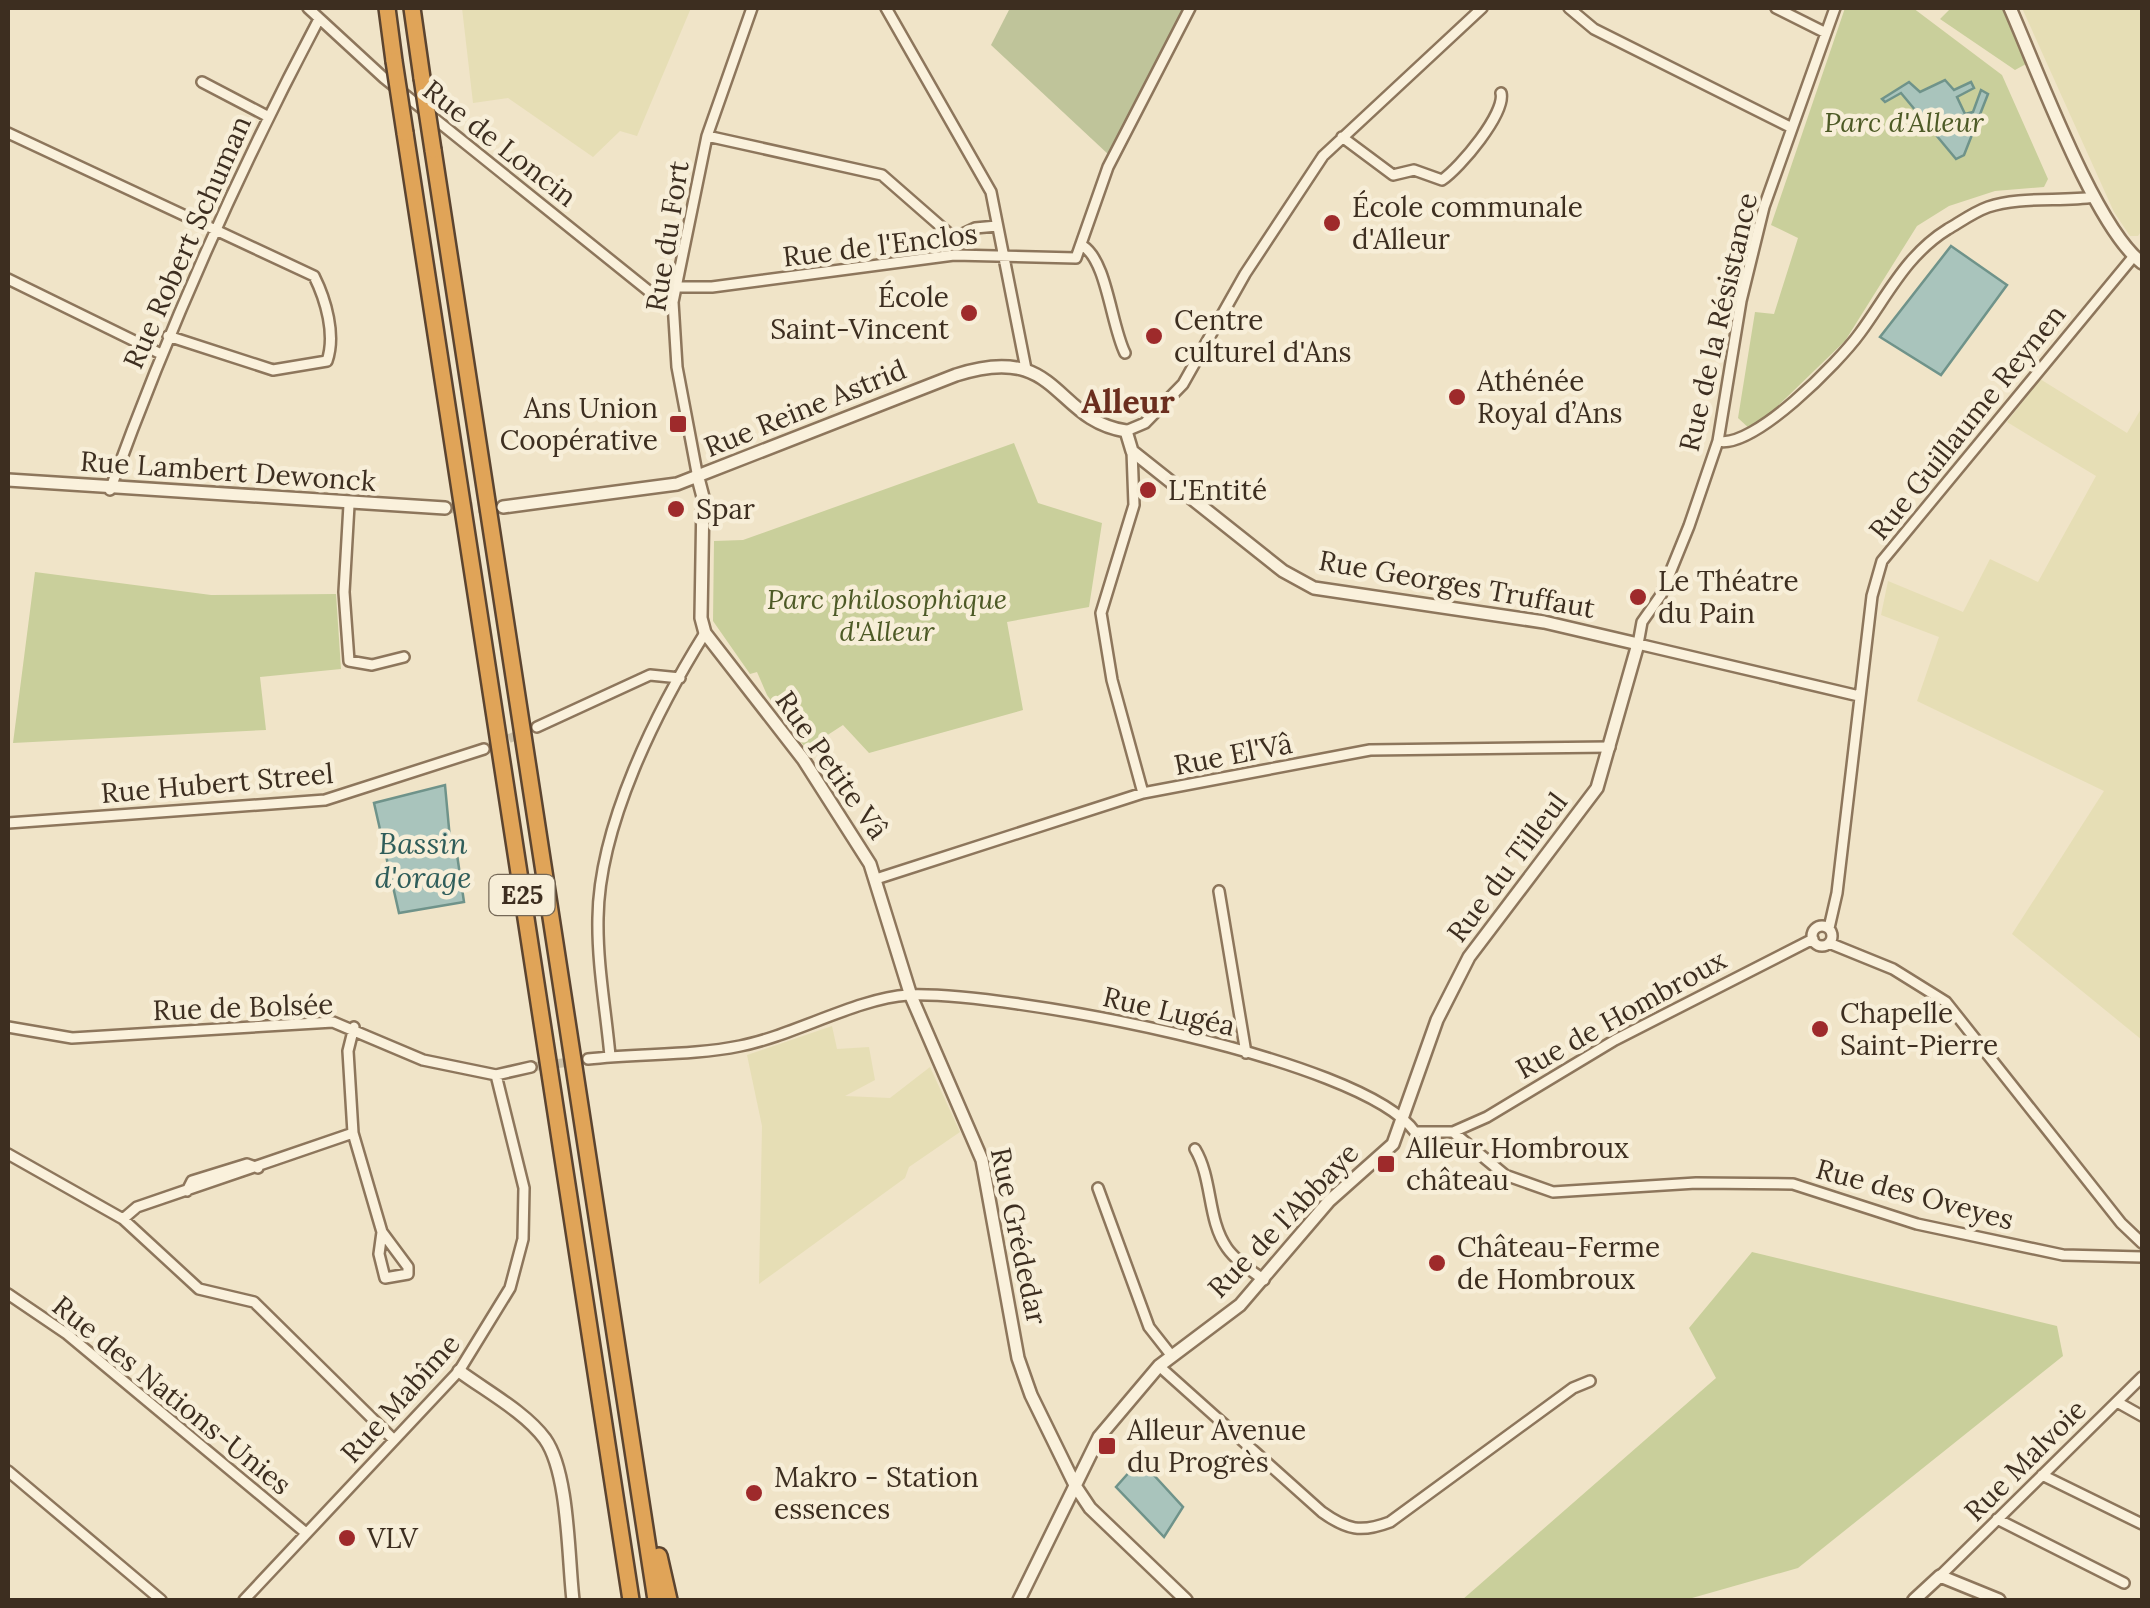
<svg xmlns="http://www.w3.org/2000/svg" width="2150" height="1608" viewBox="0 0 2150 1608" font-family="Lora,serif">
<rect width="100%" height="100%" fill="#f0e4c8"/>
<path fill="#e6deb5" d="M 462,8 L 691,8 L 637,136 L 620,131 L 593,157 L 508,98 L 473,103 Z
M 2022,8 L 2142,8 L 2142,230 L 2138,236 L 2130,236 L 2114,212 Z
M 2040,379 L 2127,433 L 2142,407 L 2142,1040 L 2012,934 L 2104,791 L 1917,701 L 1939,637 L 1881,615 L 1888,581 L 1963,612 L 1990,559 L 2038,582 L 2096,476 L 2007,422 Z
M 832,1026 L 837,1049 L 869,1047 L 875,1080 L 845,1096 L 890,1098 L 930,1067 L 960,1132 L 909,1167 L 905,1178 L 759,1284 L 762,1126 L 747,1055 Z"/>
<path fill="#c9cf9b" d="M 1845,8 L 1913,8 L 2002,75 L 2048,179 L 2044,187 L 1995,191 L 1949,206 L 1917,226 L 1845,341 L 1752,431 L 1738,418 L 1755,312 L 1774,314 L 1798,238 L 1771,225 Z
M 1951,8 L 2002,8 L 2026,64 L 2015,70 L 1940,19 Z
M 1014,443 L 1038,503 L 1102,523 L 1089,607 L 1007,622 L 1023,710 L 869,753 L 843,725 L 806,749 L 767,695 L 757,672 L 750,674 L 713,621 L 714,541 L 743,540 Z
M 35,572 L 211,595 L 336,594 L 341,669 L 260,677 L 266,730 L 13,743 Z
M 1752,1252 L 2057,1326 L 2063,1356 L 1798,1568 L 1685,1600 L 1462,1600 L 1716,1378 L 1689,1328 Z"/>
<path fill="#bfc49a" d="M 1010,8 L 1189,8 L 1161,69 L 1109,155 L 991,45 Z"/>
<path fill="#a9c4bc" stroke="#6f938a" stroke-width="2.5" d="M 1945,80 L 1954,90 L 1971,82 L 1974,88 L 1957,97 L 1965,114 L 1973,112 L 1981,90 L 1988,94 L 1964,155 L 1956,159 L 1901,93 L 1885,102 L 1882,99 L 1909,82 L 1920,92 Z
M 1951,246 L 2007,285 L 1941,375 L 1880,337 Z
M 445,785 L 450,839 L 455,841 L 464,902 L 399,913 L 374,803 Z
M 1140,1460 L 1183,1507 L 1164,1537 L 1116,1487 Z"/>
<g fill="none" stroke-linecap="round" stroke-linejoin="round">
<path stroke="#ccc0a6" stroke-width="9" stroke-dasharray="9 4.5" stroke-linecap="butt" d="M 484,749 L 537,727
M 531,1067 L 578,1061"/>
<path stroke="#ccc0a6" stroke-width="11" stroke-dasharray="11 5.5" stroke-linecap="butt" d="M 445,508 L 493,507"/>
<g stroke="#8d765c" stroke-width="14">
<path id="minor" d="M 308,8 L 384,78 L 655,296 L 673,302
M 886,8 L 991,192 L 1026,369
M 1569,8 L 1594,29 L 1790,127
M 1776,8 L 1826,33
M 1835,8 L 1764,207 L 1741,301 L 1718,441 L 1689,526 L 1661,595 L 1642,622 L 1638,644 L 1859,696
M 202,82 L 267,116
M 8,133 L 314,276 C 326,300 336,335 327,361 L 273,370 L 168,336
M 707,136 L 882,175 L 954,238
M 1342,137 L 1393,175 L 1414,170 L 1442,180 C 1460,168 1506,113 1501,93
M 954,238 L 975,228 L 997,226
M 1083,246 C 1107,261 1111,325 1125,353
M 8,279 L 159,353
M 676,287 L 712,287 L 954,255 L 1076,258 L 1108,167 L 1190,8
M 1126,431 L 1145,423 L 1183,384 L 1245,274 L 1323,156 L 1482,8
M 1718,441 C 1753,450 1839,362 1860,333 C 1888,295 1906,255 1948,229 C 1960,222 1974,212 1988,207 C 2019,196 2062,202 2094,197
M 1132,451 L 1134,505 L 1101,613 L 1112,680 L 1143,793
M 698,478 L 677,367 L 673,302 L 707,136 L 752,8
M 110,490 C 169,328 238,172 319,19
M 349,505 L 344,592 L 349,661 L 372,665 L 404,657
M 537,727 L 650,675 L 680,678
M 8,823 L 325,800 L 484,749
M 876,879 L 1143,793 L 1370,750 L 1610,747
M 1219,891 L 1246,1053
M1812 936a10 10 0 1 1 20 0a10 10 0 1 1-20 0Z
M 1829,928 L 1837,893 L 1872,596 L 1882,561 L 2134,256
M 1829,943 L 1893,969 L 1946,1002 L 2121,1223 L 2142,1243
M 8,1027 L 72,1038 L 333,1022 L 423,1060 L 496,1075 L 531,1067
M 354,1027 L 348,1051 L 353,1133 L 382,1232 L 379,1254 L 385,1278 L 408,1274 L 408,1267 L 382,1232
M 610,1056 C 606,1011 597,964 598,918 C 599,825 657,710 705,633
M 588,1059 C 638,1053 691,1056 740,1046 C 792,1036 858,998 908,995 C 1003,991 1362,1057 1415,1132 L 1453,1132 L 1487,1117 L 1615,1040 L 1813,939
M 1453,1132 L 1505,1175 L 1553,1192 L 1696,1183 L 1793,1184 L 1917,1224 L 2063,1255 L 2142,1257
M 1195,1149 C 1213,1179 1207,1220 1227,1248 C 1236,1261 1252,1271 1264,1280
M 8,1154 L 123,1219 L 199,1289 L 254,1302 L 394,1440
M 1098,1188 L 1149,1327 L 1171,1355
M 187,1191 L 192,1181 L 247,1164 L 258,1168
M 123,1219 L 137,1207 L 353,1133
M 8,1294 L 67,1334 L 306,1533
M 1159,1366 L 1322,1512 C 1347,1530 1361,1533 1390,1522 L 1573,1388 L 1590,1381
M 2117,1402 L 2142,1416
M 8,1471 L 161,1600
M 2042,1475 L 2142,1524
M 1997,1519 L 2124,1583
M 1940,1576 L 2142,1377
M 244,1600 L 459,1371 L 510,1288 L 523,1239 L 524,1188 L 496,1075"/>
</g>
<g stroke="#8d765c" stroke-width="16">
<path id="tertiary" d="M 2010,8 C 2037,69 2094,226 2142,263
M 698,478 L 703,497 L 701,618 L 705,633 L 803,759 L 870,864 L 911,996 L 982,1160 L 1018,1358 L 1031,1395 L 1076,1487 L 1090,1508 L 1186,1600
M 8,480 L 445,508
M 503,507 L 677,484 L 956,375 C 1060,341 1053,420 1126,431 L 1132,451 L 1283,571 L 1314,588 L 1544,622 L 1638,644 L 1597,788 L 1469,957 L 1437,1020 L 1393,1144 L 1329,1201 L 1240,1305 L 1159,1366 L 1099,1437 L 1019,1600
M 459,1371 C 486,1391 525,1412 545,1439 C 569,1473 568,1558 573,1600
M 1914,1600 L 1940,1576 L 1999,1600"/>
</g>
<g stroke="#5b4430" stroke-width="20">
<path id="motorway" d="M 387,8 L 394,61
M 412,8 L 422,78
M 405,133 L 631,1600
M 433,150 L 656,1600
M 659,1556 L 669,1600"/>
</g>
<use href="#minor" stroke="#faf1dc" stroke-width="9"/>
<use href="#tertiary" stroke="#faf1dc" stroke-width="11"/>
<use href="#motorway" stroke="#e0a458" stroke-width="15"/>
<g stroke="#5b4430" stroke-width="20" stroke-linecap="butt">
<path id="motorway-bridge" d="M 394,61 L 405,133
M 422,78 L 433,150"/>
</g>
<use href="#motorway-bridge" stroke="#e0a458" stroke-width="15"/>
</g>
<g fill="#9e2a2b" stroke="#f7eed8" stroke-width="4">
<circle cx="1332" cy="223" r="10"/>
<circle cx="969" cy="313" r="10"/>
<circle cx="1154" cy="336" r="10"/>
<circle cx="1457" cy="397" r="10"/>
<rect x="668" y="414" width="20" height="20" rx="5"/>
<circle cx="1148" cy="490" r="10"/>
<circle cx="676" cy="509" r="10"/>
<circle cx="1638" cy="597" r="10"/>
<circle cx="1820" cy="1029" r="10"/>
<rect x="1376" y="1154" width="20" height="20" rx="5"/>
<circle cx="1437" cy="1263" r="10"/>
<rect x="1097" y="1436" width="20" height="20" rx="5"/>
<circle cx="754" cy="1493" r="10"/>
<circle cx="347" cy="1538" r="10"/>
</g>
<g text-anchor="middle" stroke-width="9" stroke-linejoin="round" paint-order="stroke">
<rect fill="#f7eed8" stroke="#756857" stroke-width="2.5" x="489.5" y="875" width="65" height="40" rx="8"/>
<g font-size="25" font-weight="bold" fill="#3d2e20">
<text x="522" y="904">E25</text>
</g>
<g font-size="28" font-style="italic" fill="#4d5a26" stroke="#f7eed8">
<text x="1904" y="132">Parc d'Alleur</text>
<text x="887" y="609">Parc philosophique<tspan x="887" dy="32">d'Alleur</tspan></text>
</g>
<g font-size="28" fill="#3d2e20" stroke="#f7eed8">
<text transform="translate(500 143) rotate(38)" y="10">Rue de Loncin</text>
<text transform="translate(667 236) rotate(-81)" y="10">Rue du Fort</text>
<text transform="translate(187 242) rotate(-66)" y="10">Rue Robert Schuman</text>
<text transform="translate(880 245) rotate(-7)" y="10">Rue de l'Enclos</text>
<text transform="translate(1718 322) rotate(-77)" y="10">Rue de la Résistance</text>
<text transform="translate(805 408) rotate(-22)" y="10">Rue Reine Astrid</text>
<text transform="translate(1967 422) rotate(-51)" y="10">Rue Guillaume Reynen</text>
<text transform="translate(228 471) rotate(4)" y="10">Rue Lambert Dewonck</text>
<text transform="translate(1457 584) rotate(10)" y="10">Rue Georges Truffaut</text>
<text transform="translate(1233 754) rotate(-11)" y="10">Rue El'Vâ</text>
<text transform="translate(832 765) rotate(55)" y="10">Rue Petite Vâ</text>
<text transform="translate(217 783) rotate(-5)" y="10">Rue Hubert Streel</text>
<text transform="translate(1507 867) rotate(-53)" y="10">Rue du Tilleul</text>
<text transform="translate(243 1007) rotate(-2)" y="10">Rue de Bolsée</text>
<text transform="translate(1169 1011) rotate(13)" y="10">Rue Lugéa</text>
<text transform="translate(1621 1014) rotate(-29)" y="10">Rue de Hombroux</text>
<text transform="translate(1915 1194) rotate(15)" y="10">Rue des Oveyes</text>
<text transform="translate(1283 1220) rotate(-46)" y="10">Rue de l'Abbaye</text>
<text transform="translate(1019 1236) rotate(78)" y="10">Rue Grédedar</text>
<text transform="translate(172 1395) rotate(39)" y="10">Rue des Nations-Unies</text>
<text transform="translate(400 1398) rotate(-48)" y="10">Rue Mabîme</text>
<text transform="translate(2025 1460) rotate(-45)" y="10">Rue Malvoie</text>
</g>
<g font-size="28" fill="#3d2e20" stroke="#f7eed8" text-anchor="start">
<text x="1352" y="217">École communale<tspan x="1352" dy="32">d'Alleur</tspan></text>
<text x="949" y="307" text-anchor="end">École<tspan x="949" dy="32">Saint-Vincent</tspan></text>
<text x="1174" y="330">Centre<tspan x="1174" dy="32">culturel d'Ans</tspan></text>
<text x="1477" y="391">Athénée<tspan x="1477" dy="32">Royal d’Ans</tspan></text>
<text x="658" y="418" text-anchor="end">Ans Union<tspan x="658" dy="32">Coopérative</tspan></text>
<text x="1168" y="500">L'Entité</text>
<text x="696" y="519">Spar</text>
<text x="1658" y="591">Le Théatre<tspan x="1658" dy="32">du Pain</tspan></text>
<text x="1840" y="1023">Chapelle<tspan x="1840" dy="32">Saint-Pierre</tspan></text>
<text x="1406" y="1158">Alleur Hombroux<tspan x="1406" dy="32">château</tspan></text>
<text x="1457" y="1257">Château-Ferme<tspan x="1457" dy="32">de Hombroux</tspan></text>
<text x="1127" y="1440">Alleur Avenue<tspan x="1127" dy="32">du Progrès</tspan></text>
<text x="774" y="1487">Makro - Station<tspan x="774" dy="32">essences</tspan></text>
<text x="367" y="1548">VLV</text>
</g>
<g font-size="30" font-style="italic" fill="#2f5d5a" stroke="#f7eed8">
<text x="423" y="854">Bassin<tspan x="423" dy="34">d'orage</tspan></text>
</g>
<g font-size="32" font-weight="bold" fill="#6b2e1e" stroke="#f7eed8">
<text x="1128" y="413">Alleur</text>
</g>
</g>
<rect width="2150" height="1608" fill="none" stroke="#3d2e20" stroke-width="20"/>
</svg>
